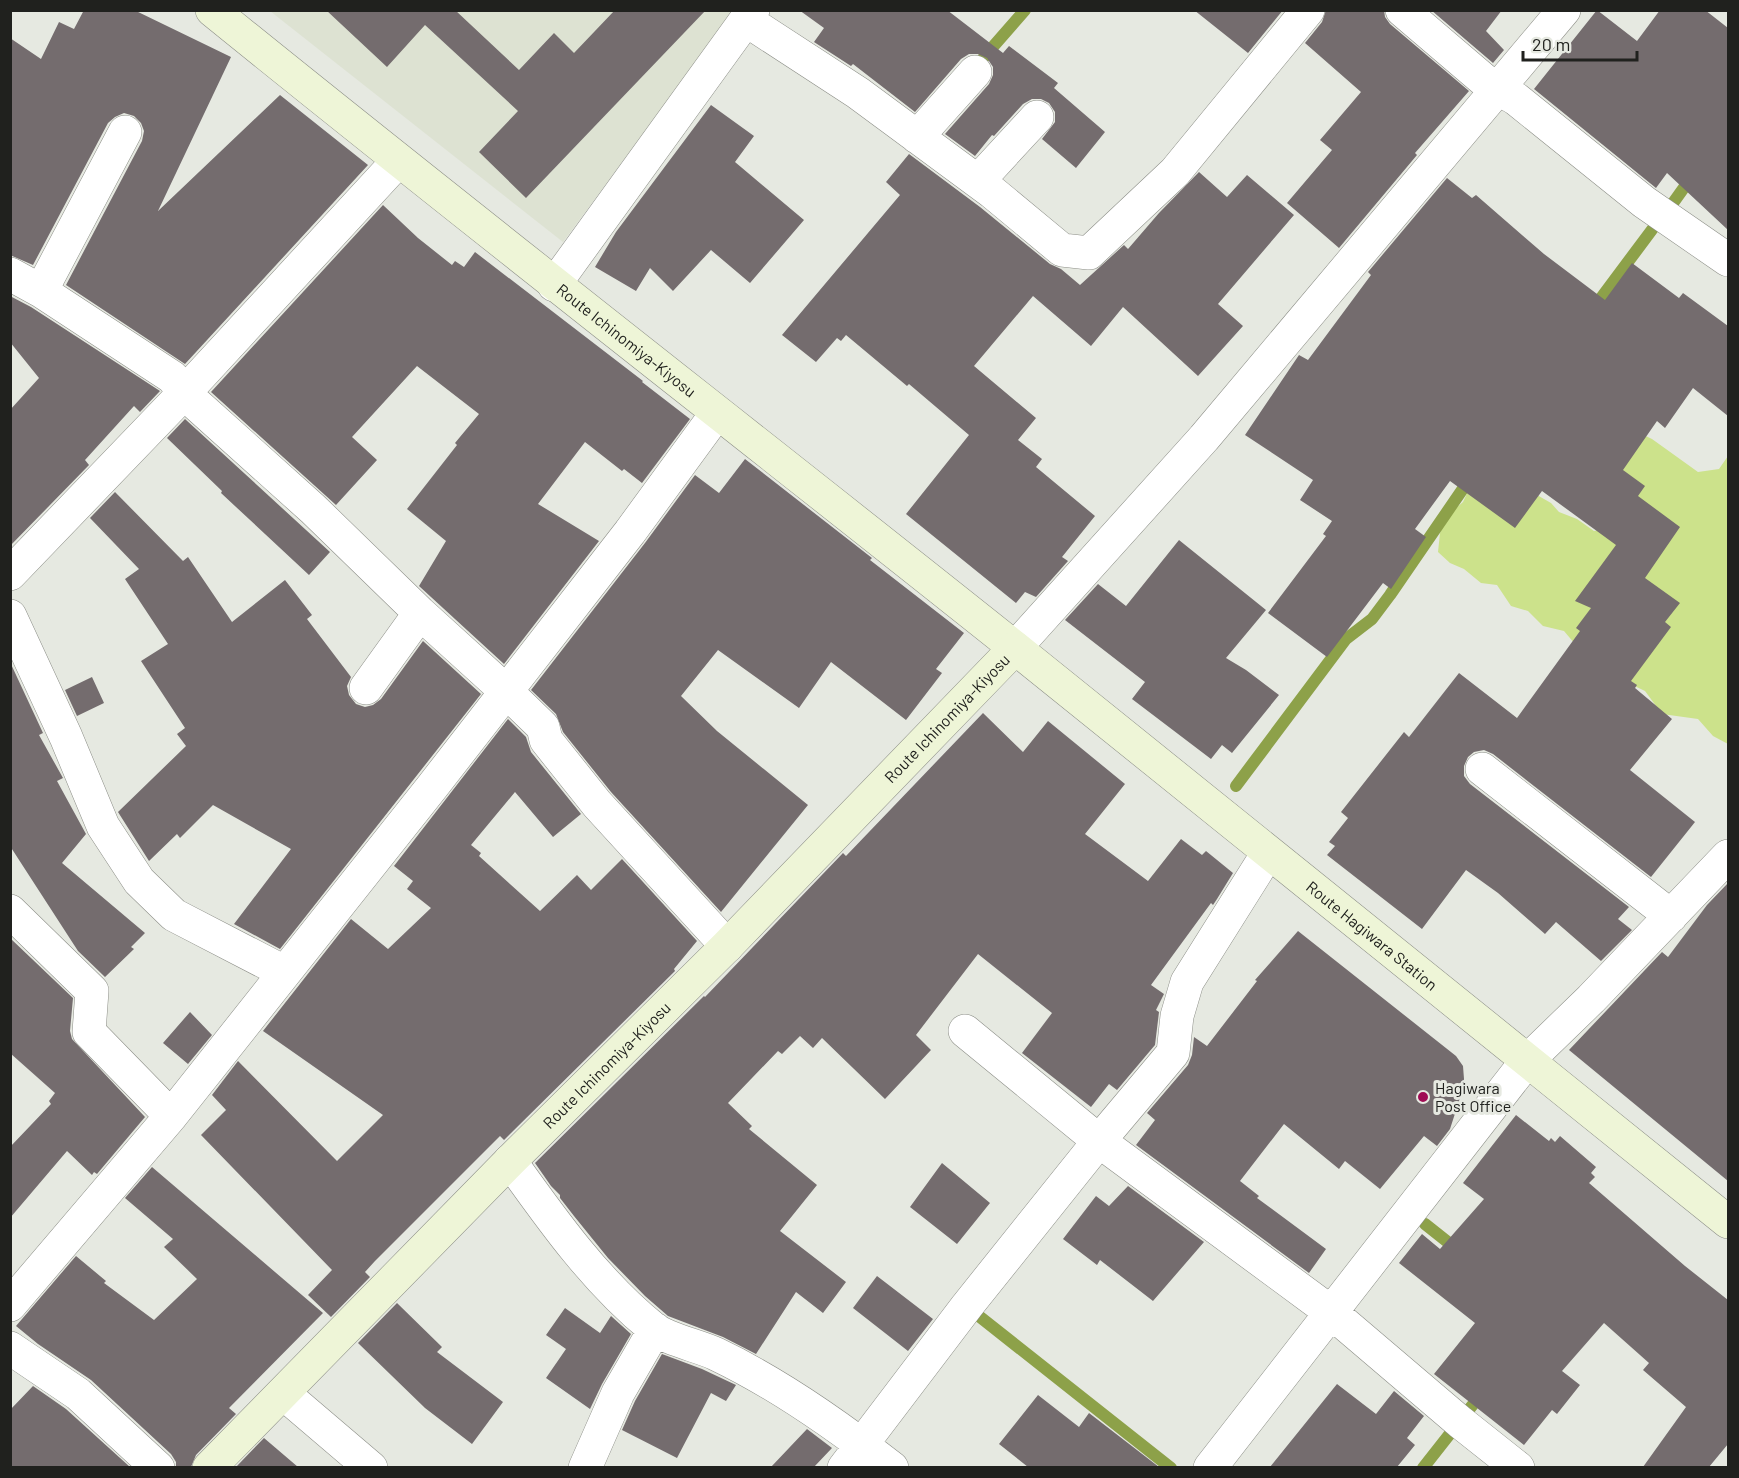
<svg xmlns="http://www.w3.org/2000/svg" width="1739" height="1478" viewBox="0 0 1739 1478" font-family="Barlow,sans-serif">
<rect width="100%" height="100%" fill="#e6e9e1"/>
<path fill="#dde2d2" d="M 270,11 L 734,11 L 563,242 Z"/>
<path fill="#cce28b" d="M 1633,430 L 1652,439 L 1698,472 L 1719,469 L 1728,456 L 1728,744 L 1713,736 L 1698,719 L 1662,714 L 1645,691 L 1622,680 L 1580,650 L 1564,631 L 1543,626 L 1528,611 L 1511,606 L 1497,585 L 1481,583 L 1464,569 L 1450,563 L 1438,552 L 1440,533 L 1446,517 L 1463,502 L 1472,483 L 1530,491 L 1551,503 L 1559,512 L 1577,519 L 1594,531 L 1605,529 L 1611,476 Z"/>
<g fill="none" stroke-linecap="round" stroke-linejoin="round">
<path stroke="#8da149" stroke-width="12" d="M 984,57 L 1025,10
M 1673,203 L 1693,175
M 1592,310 L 1657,223
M 1236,786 L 1346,639 L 1372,619 L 1390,595 L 1471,477
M 1425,1224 L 1459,1251
M 975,1313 L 1171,1468
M 1423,1468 L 1482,1393"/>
</g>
<path fill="#746c6e" d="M 84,10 L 134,10 L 231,57 L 158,211 L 280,95 L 368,165 L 185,364 L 66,285 L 142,141 L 144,131 L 141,123 L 134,116 L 124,113 L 115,117 L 108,123 L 33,265 L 10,255 L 10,38 L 41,59 L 59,22 L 74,29 Z
M 326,10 L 455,10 L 519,70 L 554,33 L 574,53 L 615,10 L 706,10 L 526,198 L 479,152 L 518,111 L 425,25 L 387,67 Z
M 799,10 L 947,10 L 1003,53 L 1009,46 L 1058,83 L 1054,88 L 1105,132 L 1076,168 L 1042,139 L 1055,122 L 1055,112 L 1049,103 L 1041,99 L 1032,99 L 1023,104 L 994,136 L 992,135 L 975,156 L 945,134 L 989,84 L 993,75 L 993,67 L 987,58 L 978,54 L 969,54 L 961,59 L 915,112 L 853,64 L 851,66 L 814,42 L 824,28 Z
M 1194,10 L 1283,10 L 1248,53 Z
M 1326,10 L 1384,10 L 1385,17 L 1390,24 L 1469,91 L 1415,153 L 1417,155 L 1339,248 L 1287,203 L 1332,150 L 1320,140 L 1361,92 L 1305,43 L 1322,22 Z
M 1431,10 L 1502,10 L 1486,31 L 1504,50 L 1493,63 Z
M 1597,10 L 1637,41 L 1660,10 L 1705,10 L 1728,28 L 1728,230 L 1667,173 L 1656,188 L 1534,89 Z
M 711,105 L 754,136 L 735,162 L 804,220 L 750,283 L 711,250 L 673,291 L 650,268 L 636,291 L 595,267 L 616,232 Z
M 909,154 L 980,207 L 1050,264 L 1061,269 L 1080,285 L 1124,245 L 1128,249 L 1159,213 L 1199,172 L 1227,197 L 1247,175 L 1294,215 L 1218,304 L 1243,326 L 1198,376 L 1123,307 L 1091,346 L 1033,296 L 974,366 L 1036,418 L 1018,440 L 1042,459 L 1036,467 L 1095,516 L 1062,557 L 1068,561 L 1036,597 L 1025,592 L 1016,603 L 906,514 L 969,435 L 909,384 L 907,386 L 846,335 L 841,341 L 837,338 L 816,362 L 782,335 L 900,195 L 886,182 Z
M 1447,178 L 1472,198 L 1476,195 L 1544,254 L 1605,300 L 1632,263 L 1679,298 L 1683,293 L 1728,326 L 1728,416 L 1693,388 L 1665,428 L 1657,421 L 1623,470 L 1645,486 L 1638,496 L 1680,527 L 1645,578 L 1680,603 L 1665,622 L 1671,627 L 1631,681 L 1637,685 L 1635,688 L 1672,719 L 1630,770 L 1695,822 L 1651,877 L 1493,754 L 1484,750 L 1474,752 L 1468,757 L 1464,766 L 1464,776 L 1470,784 L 1629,907 L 1618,919 L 1632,930 L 1601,961 L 1556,922 L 1545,934 L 1498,893 L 1466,870 L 1422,929 L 1327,855 L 1335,846 L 1329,842 L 1348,818 L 1341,812 L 1404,732 L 1409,737 L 1459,673 L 1517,718 L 1580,631 L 1576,628 L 1591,608 L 1575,601 L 1616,545 L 1542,491 L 1515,528 L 1450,481 L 1415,529 L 1426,537 L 1391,589 L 1383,583 L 1327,657 L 1268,613 L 1326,536 L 1323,534 L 1332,521 L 1300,500 L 1313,480 L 1245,435 L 1299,355 L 1308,360 L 1371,275 L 1368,272 Z
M 383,205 L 418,238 L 452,265 L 455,261 L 464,267 L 475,252 L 643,381 L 642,382 L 690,419 L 642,483 L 624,469 L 622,471 L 585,442 L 538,504 L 599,541 L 504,664 L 419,586 L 446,541 L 407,509 L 457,445 L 455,443 L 479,414 L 417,366 L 352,437 L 377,460 L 336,505 L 211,392 Z
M 10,296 L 31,307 L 160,391 L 140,412 L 134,406 L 85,460 L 89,465 L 10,546 L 10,410 L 39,378 L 10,342 Z
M 185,419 L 330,552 L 309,575 L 221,493 L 222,491 L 167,438 Z
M 745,459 L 872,558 L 870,560 L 964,633 L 936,669 L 942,673 L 906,720 L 831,662 L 799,708 L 718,650 L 681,696 L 717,731 L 808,805 L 721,912 L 611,792 L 563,732 L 556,714 L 531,690 L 645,543 L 695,475 L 719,493 Z
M 115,492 L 183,561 L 188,557 L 232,622 L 285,580 L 312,615 L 307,619 L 351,677 L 347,686 L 349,695 L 356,704 L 365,707 L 373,705 L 381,699 L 423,641 L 481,694 L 280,949 L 234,924 L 291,849 L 213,805 L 180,838 L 177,834 L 149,861 L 118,812 L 186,746 L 177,734 L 185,728 L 141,661 L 168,644 L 125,579 L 139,569 L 90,518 Z
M 1179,540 L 1266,610 L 1226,658 L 1246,670 L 1279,695 L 1232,753 L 1222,745 L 1211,759 L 1132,699 L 1145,682 L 1065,620 L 1098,584 L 1126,606 Z
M 10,662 L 43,733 L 39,735 L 63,778 L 57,781 L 86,834 L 62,863 L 145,933 L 131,947 L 134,949 L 105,977 L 78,951 L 10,846 Z
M 92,677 L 104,703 L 77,716 L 65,690 Z
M 983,713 L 1023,752 L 1048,721 L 1125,784 L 1085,834 L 1148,881 L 1181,839 L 1202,855 L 1206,851 L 1233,873 L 1217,899 L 1213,905 L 1211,903 L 1151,985 L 1164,994 L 1156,1010 L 1159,1012 L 1155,1045 L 1117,1090 L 1109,1084 L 1091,1107 L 1022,1053 L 1052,1013 L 978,954 L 916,1035 L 931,1050 L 885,1099 L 822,1038 L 813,1048 L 800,1036 L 782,1054 L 778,1051 L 728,1103 L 752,1126 L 749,1129 L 817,1185 L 780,1231 L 846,1282 L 823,1313 L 796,1292 L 756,1354 L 723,1337 L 668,1316 L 645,1296 L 608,1258 L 574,1216 L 560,1198 L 560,1195 L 551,1186 L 535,1163 L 704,996 L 705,997 L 843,853 L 846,856 Z
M 508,719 L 526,737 L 531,752 L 581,814 L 553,837 L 515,792 L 471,845 L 481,853 L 479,856 L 540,911 L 577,875 L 591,890 L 622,859 L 697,941 L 674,969 L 675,971 L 504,1140 L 500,1136 L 375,1261 L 365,1272 L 370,1277 L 331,1317 L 308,1295 L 332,1270 L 201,1135 L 226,1110 L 212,1095 L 238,1061 L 337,1161 L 383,1115 L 263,1031 L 351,919 L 388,949 L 431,908 L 407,889 L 413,881 L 394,866 Z
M 1728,883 L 1728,1181 L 1569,1050 L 1662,952 L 1668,957 L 1707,905 Z
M 1298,931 L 1456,1056 L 1463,1066 L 1464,1079 L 1462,1092 L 1450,1129 L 1437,1146 L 1424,1136 L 1380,1189 L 1345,1161 L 1339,1169 L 1284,1124 L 1240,1181 L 1259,1196 L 1257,1198 L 1326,1249 L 1309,1273 L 1136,1145 L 1155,1120 L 1147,1113 L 1188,1065 L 1192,1055 L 1194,1037 L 1207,1046 L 1257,981 L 1255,980 Z
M 10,938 L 73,998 L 70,1031 L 72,1039 L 145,1117 L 97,1174 L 94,1172 L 92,1175 L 67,1151 L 10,1218 L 10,1147 L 51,1104 L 49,1101 L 55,1093 L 10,1053 Z
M 190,1012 L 212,1035 L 188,1064 L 163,1043 Z
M 1516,1115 L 1549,1141 L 1551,1138 L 1555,1142 L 1560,1136 L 1596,1167 L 1591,1173 L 1595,1177 L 1589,1183 L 1685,1266 L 1728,1300 L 1728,1444 L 1709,1467 L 1643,1467 L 1686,1407 L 1643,1370 L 1649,1363 L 1604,1323 L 1562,1371 L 1580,1385 L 1557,1414 L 1552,1410 L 1524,1445 L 1434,1374 L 1475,1323 L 1399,1263 L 1422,1234 L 1440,1249 L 1484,1199 L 1463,1183 Z
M 942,1163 L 990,1203 L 957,1244 L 910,1207 Z
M 152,1167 L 323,1313 L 229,1408 L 236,1414 L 196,1455 L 191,1467 L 176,1467 L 176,1462 L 171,1454 L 91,1380 L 38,1344 L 16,1326 L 76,1256 L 106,1281 L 104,1283 L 154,1320 L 197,1279 L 164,1247 L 173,1239 L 125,1198 Z
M 1128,1186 L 1204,1242 L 1153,1301 L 1100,1260 L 1097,1265 L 1063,1239 L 1096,1196 L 1109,1206 Z
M 877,1276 L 933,1319 L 908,1351 L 853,1308 Z
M 397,1303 L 442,1347 L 437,1352 L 503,1402 L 472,1444 L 425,1408 L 358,1343 Z
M 565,1308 L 600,1333 L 611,1316 L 631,1334 L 602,1384 L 590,1409 L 546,1378 L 566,1349 L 546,1335 Z
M 662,1354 L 702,1369 L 736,1385 L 726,1401 L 711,1393 L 677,1458 L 622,1430 L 635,1401 Z
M 1337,1384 L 1376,1414 L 1394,1391 L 1424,1416 L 1407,1438 L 1415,1445 L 1397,1467 L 1270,1467 Z
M 33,1386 L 66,1409 L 130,1467 L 10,1467 L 10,1410 Z
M 1038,1395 L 1079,1427 L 1089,1413 L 1159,1467 L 1028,1467 L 999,1444 Z
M 807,1429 L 832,1448 L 814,1467 L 771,1467 Z
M 264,1438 L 298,1467 L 236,1467 Z"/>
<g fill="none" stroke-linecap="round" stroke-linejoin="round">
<g stroke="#8c8e87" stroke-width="34">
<path id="minor" d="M 1402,10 L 1484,80 L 1516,99 L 1644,202 L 1728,260
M 746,20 L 858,93 L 992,192 L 1062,250 L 1089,253 L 1175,172 L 1308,10
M 917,137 L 975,72
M 978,181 L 1037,117
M 10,274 L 41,291 L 172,377 L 195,403 L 313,509 L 420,613 L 507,692 L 543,727 L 546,740 L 597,804 L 727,946
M 554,285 L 753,10
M 41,291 L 125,132
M 10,574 L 186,391 L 398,161
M 10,616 L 66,737 L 103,826 L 139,881 L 174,915 L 284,972
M 366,688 L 420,613
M 1482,769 L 1671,916
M 10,911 L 92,991 L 89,1032 L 171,1116
M 965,1031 L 1099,1141 L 1332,1313 L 1460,1422 L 1518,1468
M 510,1161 C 552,1220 596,1282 653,1328 C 666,1339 699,1346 716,1354 C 779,1384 837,1425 892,1468
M 10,1305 L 171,1116 L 432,787 L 630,532 L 717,413
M 10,1348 L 78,1394 L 158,1468
M 283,1393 L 371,1468
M 585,1468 L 618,1393 L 655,1329
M 844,1468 L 967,1306 L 1099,1141 L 1173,1053 L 1177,1016 L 1187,982 L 1268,853
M 1210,1468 L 1526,1062 L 1591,999 L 1728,856"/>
</g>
<g stroke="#8c8e87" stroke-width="34">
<path id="tertiary" d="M 1015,648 L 1204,438 L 1564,10"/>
</g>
<g stroke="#8c8e87" stroke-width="34">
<g id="secondary">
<path id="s1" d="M 212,10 C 477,225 747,434 1014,647 C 1253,838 1489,1032 1728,1222"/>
<path id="s2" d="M 209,1468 L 510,1161 L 727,946 L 1015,648"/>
</g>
</g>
<use href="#minor" stroke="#fff" stroke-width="33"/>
<use href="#tertiary" stroke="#fff" stroke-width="33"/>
<use href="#secondary" stroke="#eef5d7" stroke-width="33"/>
</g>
<circle fill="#9f0c54" stroke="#e6e9e1" stroke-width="2" cx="1423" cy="1097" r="6"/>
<g text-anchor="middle" stroke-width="6" stroke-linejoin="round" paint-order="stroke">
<g font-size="16" fill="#20211e" stroke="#e6e9e1">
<text dy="6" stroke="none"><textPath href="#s1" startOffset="530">Route Ichinomiya-Kiyosu</textPath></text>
<text dy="6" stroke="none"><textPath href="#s2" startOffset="1052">Route Ichinomiya-Kiyosu</textPath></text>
<text dy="6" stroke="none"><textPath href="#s1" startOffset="1484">Route Hagiwara Station</textPath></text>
<text dy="6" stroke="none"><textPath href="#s2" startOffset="566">Route Ichinomiya-Kiyosu</textPath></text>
</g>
<g font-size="16" fill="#20211e" stroke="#e6e9e1" text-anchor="start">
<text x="1435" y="1094">Hagiwara<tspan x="1435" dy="18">Post Office</tspan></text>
</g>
</g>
<rect width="1739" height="1478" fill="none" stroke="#20211e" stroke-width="24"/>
<path d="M1523 51v9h114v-9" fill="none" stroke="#20211e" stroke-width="3"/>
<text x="1532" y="51" font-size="18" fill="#20211e" stroke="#e6e9e1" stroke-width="4.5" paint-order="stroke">20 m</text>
</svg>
